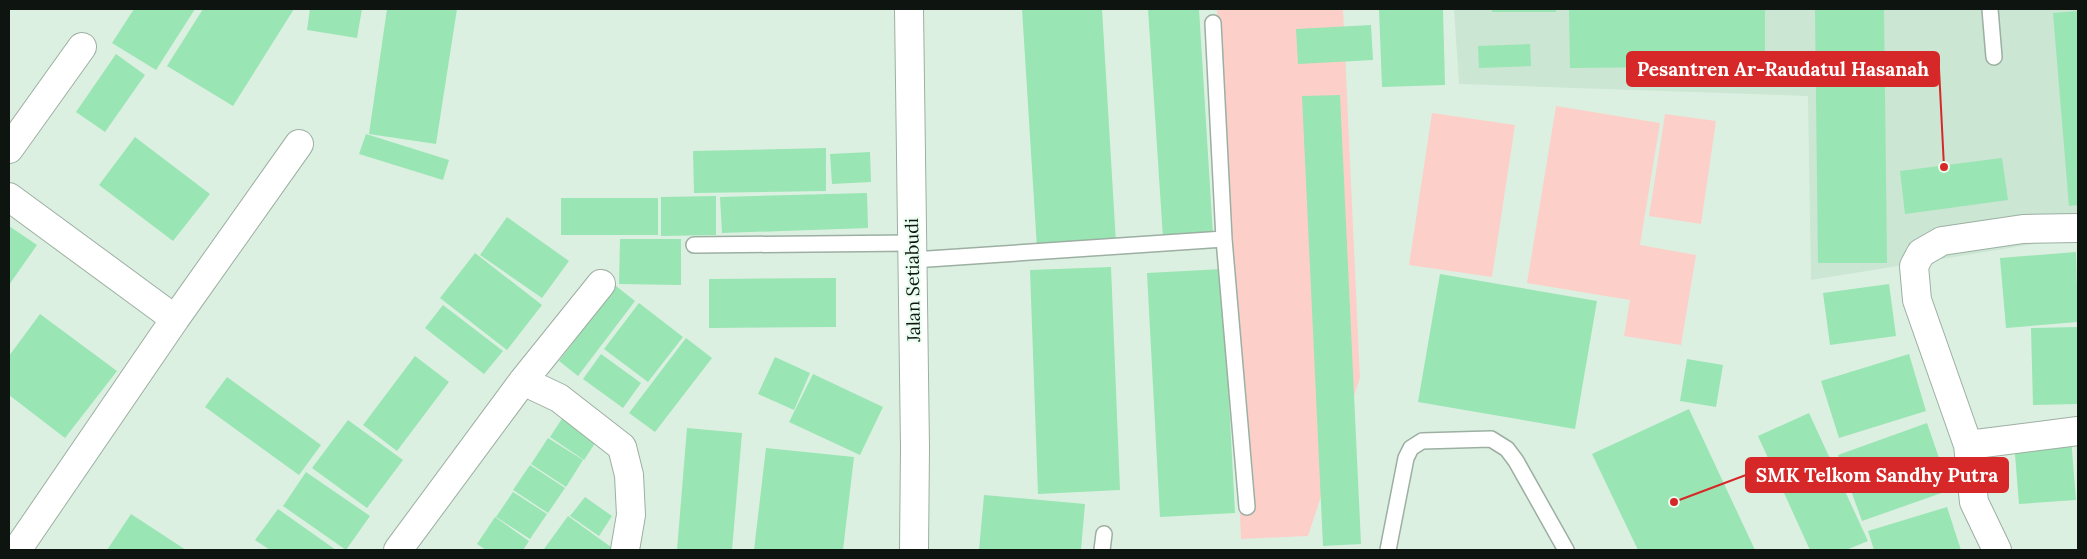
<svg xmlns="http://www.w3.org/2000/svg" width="2087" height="559" viewBox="0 0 2087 559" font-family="Lora,serif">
<rect width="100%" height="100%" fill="#dcf0e2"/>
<path fill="#cbe6d3" d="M 1454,9 L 2078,9 L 2078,237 L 1811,280 L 1808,96 L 1459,84 Z"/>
<path fill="#fcd0c9" d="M 1217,9 L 1343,9 L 1360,378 L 1308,536 L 1241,539 Z
M 1556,106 L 1660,123 L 1640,245 L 1696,255 L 1681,345 L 1624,336 L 1630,300 L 1527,283 Z
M 1432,113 L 1515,125 L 1492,277 L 1409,265 Z
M 1665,114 L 1716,121 L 1701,224 L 1649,216 Z"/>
<path fill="#99e5b3" d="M 134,9 L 195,9 L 156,70 L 112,43 Z
M 203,9 L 294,9 L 233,106 L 167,66 Z
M 310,9 L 362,9 L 357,38 L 307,30 Z
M 387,9 L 457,9 L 436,144 L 369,134 Z
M 1022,9 L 1102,9 L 1116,243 L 1037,248 Z
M 1148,9 L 1199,9 L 1213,235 L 1163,238 Z
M 1379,9 L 1443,9 L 1445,85 L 1382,87 Z
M 1492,9 L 1556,9 L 1556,12 L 1492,12 Z
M 1569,9 L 1765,9 L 1765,66 L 1570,68 Z
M 1815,9 L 1884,9 L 1887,263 L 1818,263 Z
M 2078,11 L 2078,205 L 2069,206 L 2053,13 Z
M 1371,25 L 1373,60 L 1298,64 L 1296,29 Z
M 1530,44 L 1531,66 L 1479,68 L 1478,46 Z
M 116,54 L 145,75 L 105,132 L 76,112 Z
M 1340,95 L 1361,544 L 1323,546 L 1302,96 Z
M 366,134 L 449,160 L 443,180 L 359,154 Z
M 135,137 L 210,194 L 173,241 L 99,185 Z
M 826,148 L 826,191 L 694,193 L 693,151 Z
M 870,152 L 871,182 L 832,184 L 830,154 Z
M 2002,158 L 2008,200 L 1905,214 L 1900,171 Z
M 867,193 L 868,228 L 722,233 L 720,197 Z
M 716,196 L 716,235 L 661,236 L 661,197 Z
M 561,198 L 658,198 L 658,235 L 561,235 Z
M 507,217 L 569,261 L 542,298 L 480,255 Z
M 9,226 L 37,245 L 9,285 Z
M 620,239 L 681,239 L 681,285 L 619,284 Z
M 2076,252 L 2078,322 L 2006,328 L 2000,258 Z
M 475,253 L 542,305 L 507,350 L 440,298 Z
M 1111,267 L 1120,490 L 1038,494 L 1030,270 Z
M 1222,269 L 1235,513 L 1160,517 L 1147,273 Z
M 1440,274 L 1597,301 L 1575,429 L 1418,402 Z
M 836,278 L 836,327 L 709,328 L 709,279 Z
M 1889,284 L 1896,336 L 1830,345 L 1823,293 Z
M 616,286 L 635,301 L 578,376 L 559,361 Z
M 639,303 L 683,337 L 648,382 L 604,349 Z
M 443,305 L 503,351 L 484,374 L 425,328 Z
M 40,314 L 117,371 L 65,438 L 9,395 L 9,356 Z
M 2078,327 L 2078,404 L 2033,405 L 2031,328 Z
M 686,338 L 712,358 L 655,432 L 629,413 Z
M 601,354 L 641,383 L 623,408 L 583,379 Z
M 1909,354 L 1926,411 L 1839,438 L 1821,381 Z
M 415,356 L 449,382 L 397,451 L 363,425 Z
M 775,357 L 810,373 L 794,410 L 758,394 Z
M 1687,359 L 1723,365 L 1716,407 L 1680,401 Z
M 813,374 L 883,407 L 860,455 L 789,422 Z
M 227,377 L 321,445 L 299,475 L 205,407 Z
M 1689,409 L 1755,550 L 1638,550 L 1592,454 Z
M 567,411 L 601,434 L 584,460 L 550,437 Z
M 1809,413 L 1868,541 L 1846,550 L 1810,550 L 1758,436 Z
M 348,420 L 403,460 L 367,508 L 312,468 Z
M 1927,423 L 1950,490 L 1862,521 L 1838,455 Z
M 687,428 L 742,433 L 732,550 L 677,550 Z
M 548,438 L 583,460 L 566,487 L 531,464 Z
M 2071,438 L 2076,500 L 2019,504 L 2014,442 Z
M 766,448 L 854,457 L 843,550 L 754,550 Z
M 530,465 L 565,488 L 548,513 L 513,490 Z
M 306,472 L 370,516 L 346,550 L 283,506 Z
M 513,492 L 547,514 L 530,539 L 496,517 Z
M 984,495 L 1085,504 L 1081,550 L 979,550 Z
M 585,497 L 612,516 L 599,536 L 570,516 Z
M 1947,507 L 1961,550 L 1874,550 L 1868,531 Z
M 278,509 L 336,550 L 270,550 L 255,540 Z
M 131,514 L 186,550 L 107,550 Z
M 568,516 L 615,550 L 544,549 Z
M 495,517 L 529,541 L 523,550 L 486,550 L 477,544 Z"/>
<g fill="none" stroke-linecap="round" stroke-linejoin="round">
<g stroke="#9cafa2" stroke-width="18">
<path id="service" d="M 1990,9 L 1994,57
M 1213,23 L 1224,239 L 1247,507
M 694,245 L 912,243
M 913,260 L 1224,239
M 1102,550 L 1104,534
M 1388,550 L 1406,458 L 1411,448 L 1422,441 L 1491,439 L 1507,449 L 1516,461 L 1566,550"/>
</g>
<g stroke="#9cafa2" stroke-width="30">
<path id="minor" d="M 9,149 L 82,47
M 9,197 L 175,319 L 299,144
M 523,381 L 559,398 L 622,447 L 629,475 L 631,515 L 625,550
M 1968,445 L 2078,431
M 17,550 L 175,319
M 398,550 L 523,381 L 601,284
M 1997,550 L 1974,502 L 1968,445 L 1917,300 L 1914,266 L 1921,253 L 1942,241 L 2023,229 L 2078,228"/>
</g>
<g stroke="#9cafa2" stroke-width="30">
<path id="primary" d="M 909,9 L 915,448 L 914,550"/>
</g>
<use href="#service" stroke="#fff" stroke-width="15"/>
<use href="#minor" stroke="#fff" stroke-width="28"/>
<use href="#primary" stroke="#fff" stroke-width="28"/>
</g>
<g text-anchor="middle" stroke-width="4" stroke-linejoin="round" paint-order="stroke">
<g font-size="18" fill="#0e1510" stroke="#eafeef">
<text transform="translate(913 280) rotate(-91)" y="6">Jalan Setiabudi</text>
</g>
</g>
<path fill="none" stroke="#d62828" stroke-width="2" d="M1944 167L1939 69M1674 502L1746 475"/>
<g fill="#d62828" stroke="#eafeef" stroke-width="2">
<circle cx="1944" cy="167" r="5"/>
<circle cx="1674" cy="502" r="5"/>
</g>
<g fill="#d62828" stroke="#d62828" stroke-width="2">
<rect x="1627" y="52" width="312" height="34" rx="5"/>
<rect x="1746" y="458" width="262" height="34" rx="5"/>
</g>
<g font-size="19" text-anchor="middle" font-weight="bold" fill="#fff">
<text x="1783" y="76">Pesantren Ar-Raudatul Hasanah</text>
<text x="1877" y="482">SMK Telkom Sandhy Putra</text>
</g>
<rect width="2087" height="559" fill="none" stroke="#0e1510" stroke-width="20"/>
</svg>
